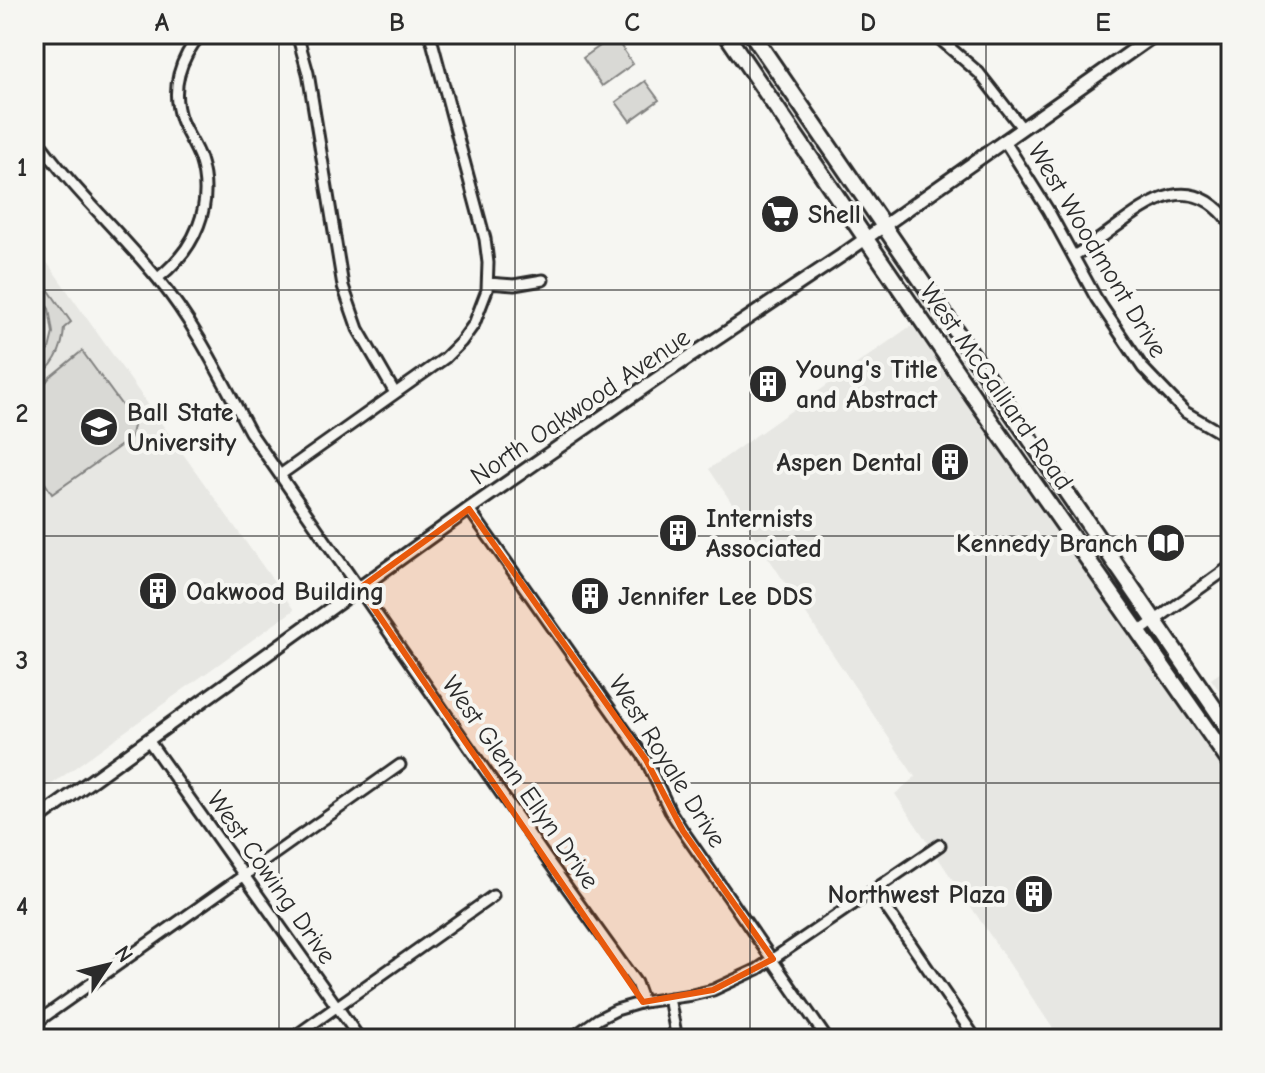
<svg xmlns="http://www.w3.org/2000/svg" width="1265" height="1073" viewBox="0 0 1265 1073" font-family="'Comic Neue',sans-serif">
<rect width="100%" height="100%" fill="#f6f6f2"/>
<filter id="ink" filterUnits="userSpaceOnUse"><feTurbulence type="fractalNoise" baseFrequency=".0125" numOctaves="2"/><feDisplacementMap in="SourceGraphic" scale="16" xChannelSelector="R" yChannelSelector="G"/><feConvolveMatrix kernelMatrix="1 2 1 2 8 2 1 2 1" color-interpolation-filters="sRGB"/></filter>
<g filter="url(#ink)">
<path fill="#e7e7e3" d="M 34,244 L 294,610 L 34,797 Z
M 912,325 L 1231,777 L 1231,1039 L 1060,1039 L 895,794 L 915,777 L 709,469 Z
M 1231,665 L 1231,707 L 1211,679 Z"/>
<path fill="#d9d9d5" stroke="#828280" stroke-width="2" d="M 614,36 L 633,64 L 602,86 L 583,58 Z
M 645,81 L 659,100 L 630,121 L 616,102 Z
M 34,269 L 71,322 L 64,328 C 63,350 53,368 34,380 L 34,367 L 49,349 L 53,333 L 49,309 L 34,287 Z
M 82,351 L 134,422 L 130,439 L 52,494 L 34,466 L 34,398 L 50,377 Z"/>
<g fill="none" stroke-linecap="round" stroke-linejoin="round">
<g stroke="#2b2b2b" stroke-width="15">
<path id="minor" d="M 297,34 L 308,73 L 343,286 L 358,329 L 395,393
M 934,34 L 979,73 L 1022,128
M 34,135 C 71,188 118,230 158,279 C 196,325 222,380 250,432 L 546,858 L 636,983 L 643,1002
M 1004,140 L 1048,210 L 1096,298 L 1143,368 L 1185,412 L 1231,439
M 1073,256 C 1126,228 1179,153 1231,224
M 158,278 C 195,249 215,206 200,159 C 195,145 186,133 181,120 C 170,89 180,58 201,34
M 488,283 L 514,285 L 543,280
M 280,475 L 445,358 L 461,342 L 474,324 L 487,290 L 488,263 L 485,239 L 430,34
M 469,509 L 646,760 L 670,811 L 683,831 L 827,1039
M 1139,632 L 1231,566
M 148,740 L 360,1039
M 874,890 L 976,1039
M 669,998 L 677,1039
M 34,1024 L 400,765
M 291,1039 L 493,896
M 570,1039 L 598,1019 L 616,1010 L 643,1002 L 692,995 L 713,990 L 758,969 L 940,845"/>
</g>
<g stroke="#2b2b2b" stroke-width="17">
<path id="tertiary" d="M 34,822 L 469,509 L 655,380 L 841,256 L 1156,34"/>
</g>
<g stroke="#2b2b2b" stroke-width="20">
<path id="primary" d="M 726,34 L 974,397 L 1231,764
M 752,34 L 1231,732"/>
</g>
<use href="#minor" stroke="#f6f6f2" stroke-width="9"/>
<use href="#tertiary" stroke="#f6f6f2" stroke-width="11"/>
<use href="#primary" stroke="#f6f6f2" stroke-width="14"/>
</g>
</g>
<path fill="#e8590c" fill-opacity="0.2" stroke="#e8590c" stroke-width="6" stroke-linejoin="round" d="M 469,509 L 646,760 L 683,831 L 773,959 L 713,990 L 643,1002 L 360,588 Z"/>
<path fill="none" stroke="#2b2b2b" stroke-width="2" stroke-opacity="0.55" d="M 279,34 L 279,1039M 515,34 L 515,1039M 750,34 L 750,1039M 986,34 L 986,1039M 34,290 L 1231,290M 34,536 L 1231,536M 34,783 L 1231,783"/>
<defs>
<g id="supermarket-disc" transform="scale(2)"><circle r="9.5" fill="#2b2b2b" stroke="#f6f6f2"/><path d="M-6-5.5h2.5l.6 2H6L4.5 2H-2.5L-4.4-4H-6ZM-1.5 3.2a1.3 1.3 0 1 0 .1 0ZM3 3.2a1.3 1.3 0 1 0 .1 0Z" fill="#fff"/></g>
<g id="building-disc" transform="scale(2)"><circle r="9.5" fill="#2b2b2b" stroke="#f6f6f2"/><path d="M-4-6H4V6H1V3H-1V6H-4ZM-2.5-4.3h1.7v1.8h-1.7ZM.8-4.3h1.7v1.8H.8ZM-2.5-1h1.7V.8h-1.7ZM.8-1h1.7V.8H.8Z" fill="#fff"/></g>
<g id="university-disc" transform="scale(2)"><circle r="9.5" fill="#2b2b2b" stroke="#f6f6f2"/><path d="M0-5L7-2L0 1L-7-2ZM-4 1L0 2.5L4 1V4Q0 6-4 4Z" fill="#fff"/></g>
<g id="library-disc" transform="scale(2)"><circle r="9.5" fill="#2b2b2b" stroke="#f6f6f2"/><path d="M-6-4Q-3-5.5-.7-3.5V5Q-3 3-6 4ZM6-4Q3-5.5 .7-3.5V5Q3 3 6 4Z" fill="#fff"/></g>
</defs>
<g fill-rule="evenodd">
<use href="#supermarket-disc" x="780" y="214"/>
<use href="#building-disc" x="768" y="384"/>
<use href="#university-disc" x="99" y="427"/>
<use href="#building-disc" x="950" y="462"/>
<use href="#building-disc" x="678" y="533"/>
<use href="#library-disc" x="1166" y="543"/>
<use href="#building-disc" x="158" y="591"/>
<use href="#building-disc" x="590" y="596"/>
<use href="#building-disc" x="1034" y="894"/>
</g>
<g text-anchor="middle" stroke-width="8" stroke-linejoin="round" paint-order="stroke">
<g font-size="26" font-weight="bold" fill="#2b2b2b" stroke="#f6f6f2" text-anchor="start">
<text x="808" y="223">Shell</text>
<text x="796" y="378">Young's Title<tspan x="796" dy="30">and Abstract</tspan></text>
<text x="127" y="421">Ball State<tspan x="127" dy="30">University</tspan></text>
<text x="922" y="471" text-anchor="end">Aspen Dental</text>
<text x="706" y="527">Internists<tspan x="706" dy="30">Associated</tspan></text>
<text x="1138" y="552" text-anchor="end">Kennedy Branch</text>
<text x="186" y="600">Oakwood Building</text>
<text x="618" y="605">Jennifer Lee DDS</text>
<text x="1006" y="903" text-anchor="end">Northwest Plaza</text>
</g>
<g font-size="26" fill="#2b2b2b" stroke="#f6f6f2">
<text transform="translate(1098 250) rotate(59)" y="9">West Woodmont Drive</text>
<text transform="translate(997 386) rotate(55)" y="9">West McGalliard Road</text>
<text transform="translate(580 406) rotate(-34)" y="9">North Oakwood Avenue</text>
<text transform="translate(668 761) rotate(58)" y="9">West Royale Drive</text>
<text transform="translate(521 782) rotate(55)" y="9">West Glenn Ellyn Drive</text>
<text transform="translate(272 877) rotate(55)" y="9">West Cowing Drive</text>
</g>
</g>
<rect width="1265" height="1073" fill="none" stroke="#f6f6f2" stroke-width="88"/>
<g transform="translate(108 965) rotate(55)" stroke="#f6f6f2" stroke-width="6" paint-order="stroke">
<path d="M0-6L14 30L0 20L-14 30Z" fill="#2b2b2b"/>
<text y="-12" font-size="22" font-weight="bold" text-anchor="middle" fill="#2b2b2b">N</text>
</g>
<rect x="44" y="44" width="1177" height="985" fill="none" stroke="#2b2b2b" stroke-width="3"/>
<g font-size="26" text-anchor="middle" font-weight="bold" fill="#2b2b2b">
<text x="162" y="31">A</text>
<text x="397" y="31">B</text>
<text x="632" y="31">C</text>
<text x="868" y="31">D</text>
<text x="1103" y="31">E</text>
<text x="22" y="176">1</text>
<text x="22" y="422">2</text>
<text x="22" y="669">3</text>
<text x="22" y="915">4</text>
</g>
</svg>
